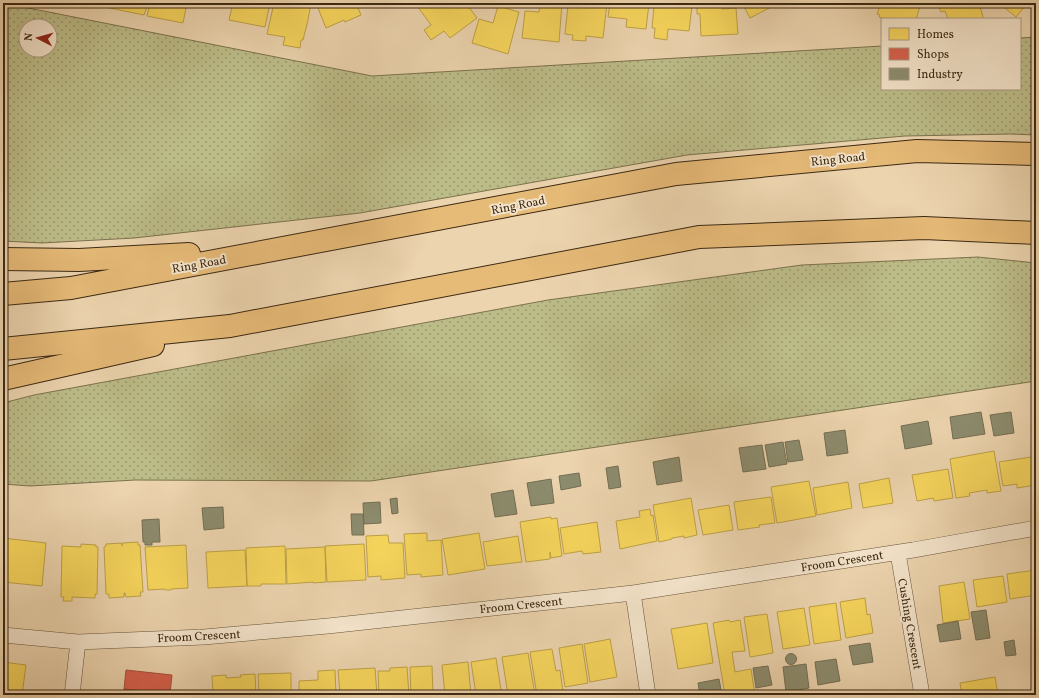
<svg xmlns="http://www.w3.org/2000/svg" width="1039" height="698" viewBox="0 0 1039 698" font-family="Vollkorn,serif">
<defs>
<pattern id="grass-dots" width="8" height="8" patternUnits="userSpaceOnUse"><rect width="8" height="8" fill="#bcbc88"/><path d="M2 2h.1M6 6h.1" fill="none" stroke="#9a996e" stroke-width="1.8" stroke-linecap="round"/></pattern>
</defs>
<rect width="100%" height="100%" fill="#ecd4ae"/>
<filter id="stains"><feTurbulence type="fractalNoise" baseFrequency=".005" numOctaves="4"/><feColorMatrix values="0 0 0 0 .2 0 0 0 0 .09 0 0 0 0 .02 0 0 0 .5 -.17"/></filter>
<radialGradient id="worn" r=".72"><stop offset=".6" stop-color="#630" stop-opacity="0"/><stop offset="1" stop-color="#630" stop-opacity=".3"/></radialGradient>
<path fill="url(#grass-dots)" stroke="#7c724e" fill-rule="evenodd" d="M 3,3 L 372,76 L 882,46 L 882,89 L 1020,89 L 1020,38 L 1036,37 L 1036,135 L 1010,134 L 905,136 L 687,155 L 360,213 L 134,238 L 42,243 L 3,241 ZM 26,26 L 50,26 L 50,50 L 26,50 Z
M 978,257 L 1036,263 L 1036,381 L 371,481 L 135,480 L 30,486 L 3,484 L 3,403 L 34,395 L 548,300 L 802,265 Z"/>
<path fill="#f6d55c" stroke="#bea146" d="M 106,3 L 146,3 L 148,4 L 144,15 L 105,7 Z
M 150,3 L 187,3 L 183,23 L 147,16 Z
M 208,3 L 229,3 L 229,7 L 216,4 L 216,6 L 208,4 Z
M 233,3 L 270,3 L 265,27 L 229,20 Z
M 274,3 L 311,3 L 308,20 L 303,40 L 301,40 L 300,48 L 283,45 L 285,37 L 267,34 Z
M 316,3 L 356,3 L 361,15 L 345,22 L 344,20 L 326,28 Z
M 423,3 L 466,3 L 477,18 L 450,38 L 444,31 L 431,40 L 424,30 L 431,25 L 418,7 Z
M 540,3 L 562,3 L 559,42 L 522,38 L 525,11 L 539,12 Z
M 580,3 L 607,3 L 603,38 L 586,36 L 586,41 L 572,40 L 573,35 L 565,34 L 568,5 L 580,6 Z
M 610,3 L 649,3 L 646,29 L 626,27 L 627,19 L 608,17 Z
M 652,3 L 682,3 L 682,5 L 692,6 L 689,31 L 668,29 L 667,40 L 654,38 L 655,28 L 652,28 L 654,6 L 652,5 Z
M 697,3 L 721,3 L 722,9 L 736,8 L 738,34 L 701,36 L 700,14 L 697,14 Z
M 742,3 L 779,3 L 750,18 Z
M 881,3 L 921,3 L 916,19 L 886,19 L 879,17 L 880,15 L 877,14 Z
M 938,3 L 979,3 L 983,17 L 981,19 L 948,19 L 945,11 L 941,12 Z
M 999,3 L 1024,3 L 1026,5 L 1016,17 Z
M 498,6 L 519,12 L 508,54 L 472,43 L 479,19 L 493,23 Z
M 1031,444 L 1036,444 L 1036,477 Z
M 994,451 L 1001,491 L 987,493 L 987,490 L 969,493 L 970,496 L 956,498 L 950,459 Z
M 1031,457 L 1036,485 L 1017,488 L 1017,484 L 1003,486 L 999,462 Z
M 948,469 L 953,498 L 934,501 L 933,498 L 917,501 L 912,475 Z
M 889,478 L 893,503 L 863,508 L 859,484 Z
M 809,481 L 816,516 L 777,523 L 771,487 Z
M 848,482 L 852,508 L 817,515 L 813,488 Z
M 771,497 L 775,523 L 759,525 L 760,527 L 738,530 L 734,502 Z
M 691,498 L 697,535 L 684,538 L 684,536 L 672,538 L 672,539 L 659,542 L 653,505 Z
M 729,505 L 733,530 L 703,535 L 698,510 Z
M 650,509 L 651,516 L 653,515 L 657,541 L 620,549 L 616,521 L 640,517 L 639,511 Z
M 551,517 L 551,519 L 557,518 L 562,556 L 551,558 L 550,552 L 550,559 L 526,562 L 520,522 Z
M 597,522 L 601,552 L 583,554 L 582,551 L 564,554 L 560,528 Z
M 427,533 L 427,541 L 441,540 L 443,575 L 421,577 L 421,574 L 407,575 L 404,534 Z
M 479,533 L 485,569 L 448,575 L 442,539 Z
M 388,535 L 389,543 L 403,543 L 405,578 L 381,580 L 381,576 L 368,577 L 366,536 Z
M 518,536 L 522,562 L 487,566 L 483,542 Z
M 3,538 L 46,543 L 42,586 L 3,582 Z
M 138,542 L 138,545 L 140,545 L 143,592 L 140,592 L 141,596 L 126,597 L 125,593 L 124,593 L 124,597 L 109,598 L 109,594 L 106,594 L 104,547 L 106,546 L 106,544 L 122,543 L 122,546 L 123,543 Z
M 81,544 L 96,545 L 96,547 L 98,547 L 97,594 L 95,594 L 95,598 L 72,597 L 72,601 L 63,601 L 64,597 L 61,597 L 62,546 L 81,547 Z
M 364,544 L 366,580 L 327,582 L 325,546 Z
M 186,545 L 188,588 L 171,589 L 171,590 L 165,590 L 165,589 L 148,590 L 145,547 Z
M 285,546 L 286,584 L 261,584 L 261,586 L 247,586 L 246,548 Z
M 325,547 L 326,582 L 313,583 L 313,582 L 287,584 L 286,549 Z
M 245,550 L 247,586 L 208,588 L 206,552 Z
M 1036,570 L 1036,595 L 1010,599 L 1007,574 Z
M 1003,576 L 1007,602 L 977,607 L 973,580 Z
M 964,582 L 970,619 L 943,623 L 939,586 Z
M 865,598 L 867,615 L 870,614 L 873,633 L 846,638 L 840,602 Z
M 836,603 L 841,640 L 814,644 L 809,607 Z
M 804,608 L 810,645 L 783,649 L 777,612 Z
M 767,614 L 773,653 L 750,657 L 744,617 Z
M 729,620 L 730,622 L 740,620 L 745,651 L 732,652 L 735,672 L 751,669 L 755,695 L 725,695 L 713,623 Z
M 707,623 L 713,663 L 678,669 L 671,629 Z
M 610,639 L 617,677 L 590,682 L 584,644 Z
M 582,644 L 588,683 L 565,687 L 559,648 Z
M 552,649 L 556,671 L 560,670 L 563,692 L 537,695 L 530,652 Z
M 528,653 L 535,695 L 508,695 L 502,657 Z
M 496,658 L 501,690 L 476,694 L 471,662 Z
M 3,662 L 26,665 L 22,695 L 3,695 Z
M 468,662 L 471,695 L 445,695 L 442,665 Z
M 432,666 L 433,695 L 411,695 L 410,667 Z
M 407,667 L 409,695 L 379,695 L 378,671 L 390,671 L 390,668 Z
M 375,668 L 377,695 L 340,695 L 338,670 Z
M 335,670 L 336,695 L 298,695 L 297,693 L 299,693 L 299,681 L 318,680 L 318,671 Z
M 291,673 L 291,695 L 259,695 L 258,674 Z
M 255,674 L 256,695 L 213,695 L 212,676 L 226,675 L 226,678 L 241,677 L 240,675 Z
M 995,677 L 998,695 L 962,695 L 960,683 Z"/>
<path fill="#d6604d" stroke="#a8503c" d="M 126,670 L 172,675 L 170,694 L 124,689 Z
M 124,689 L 170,694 L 170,695 L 124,695 Z"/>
<path fill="#8c8c6e" stroke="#746e53" d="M 981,412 L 985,434 L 953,439 L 950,417 Z
M 1011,412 L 1014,433 L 994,436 L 990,415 Z
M 928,421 L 932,444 L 905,449 L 901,426 Z
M 845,430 L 848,453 L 827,456 L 824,433 Z
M 799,440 L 803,460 L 788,462 L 785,442 Z
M 783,442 L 787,464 L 769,467 L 765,445 Z
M 762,445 L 766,469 L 743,472 L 739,448 Z
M 679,457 L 682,481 L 657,485 L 653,462 Z
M 618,466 L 621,487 L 609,489 L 606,468 Z
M 579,473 L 581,486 L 561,490 L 559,476 Z
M 551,479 L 554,503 L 531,506 L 527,483 Z
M 513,490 L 517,514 L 495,517 L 491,494 Z
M 397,498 L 398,513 L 392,514 L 390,499 Z
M 380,502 L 381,523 L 364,524 L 363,503 Z
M 223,507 L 224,528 L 204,530 L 202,508 Z
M 351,514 L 363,514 L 364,535 L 352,535 Z
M 159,519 L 160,542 L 152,542 L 152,545 L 145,545 L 145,542 L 143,542 L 142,520 Z
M 986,610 L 990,638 L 976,640 L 971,612 Z
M 958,621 L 961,639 L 940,642 L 937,625 Z
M 1036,626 L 1036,649 L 1032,627 Z
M 1014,640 L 1016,655 L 1006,656 L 1004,642 Z
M 870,643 L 873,662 L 853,665 L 849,646 Z
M785.5 659a5.5 5.5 0 1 1 11 0a5.5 5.5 0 1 1-11 0Z
M 836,659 L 840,681 L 818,685 L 815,662 Z
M 806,664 L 809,688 L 786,692 L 783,667 Z
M 768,666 L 772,685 L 756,688 L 753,668 Z
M 719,679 L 722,695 L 700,695 L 698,683 Z"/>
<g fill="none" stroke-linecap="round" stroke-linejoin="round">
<g stroke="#68543a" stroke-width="16">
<path id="minor" d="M 898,553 L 922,695
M 633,593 L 648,695
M 3,635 L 78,642 L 204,637 L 328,626 L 633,593 L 913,550 L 1036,528
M 72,695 L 78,642"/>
</g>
<g stroke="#3c2913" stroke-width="24">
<path id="motorway" d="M 3,259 L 79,260 L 189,254
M 3,294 L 71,288 L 676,174 L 917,151 L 1036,154
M 3,349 L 230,326 L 699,237 L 924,228 L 1036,233
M 3,379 L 153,345"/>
</g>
<use href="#minor" stroke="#f3e3ca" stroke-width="15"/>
<use href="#motorway" stroke="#e6ba77" stroke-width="22"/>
</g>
<g text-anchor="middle" stroke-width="4" stroke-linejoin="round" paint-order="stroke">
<g font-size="12" fill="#3c2913" stroke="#f3e3ca">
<text transform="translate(838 159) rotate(-6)" y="4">Ring Road</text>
<text transform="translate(518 205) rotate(-11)" y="4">Ring Road</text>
<text transform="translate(199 264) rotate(-10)" y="4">Ring Road</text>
<text transform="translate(842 561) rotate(-9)" y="4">Froom Crescent</text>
<text transform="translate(521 605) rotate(-6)" y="4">Froom Crescent</text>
<text transform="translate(910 624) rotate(80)" y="4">Cushing Crescent</text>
<text transform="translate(199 636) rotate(-3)" y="4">Froom Crescent</text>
</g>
</g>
<rect width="1039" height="698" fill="none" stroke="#ecd4ae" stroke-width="16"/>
<rect x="4" y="4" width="1031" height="690" fill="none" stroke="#3c2913" stroke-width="2"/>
<rect x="8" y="8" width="1023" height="682" fill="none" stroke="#3c2913"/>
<rect x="881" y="18" width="140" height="72" fill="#f3e3ca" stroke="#aa9981"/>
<rect x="889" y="28" width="20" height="12" fill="#f6d55c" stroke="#aa9981"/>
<text x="917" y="38" font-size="12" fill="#3c2913">Homes</text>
<rect x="889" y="48" width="20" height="12" fill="#d6604d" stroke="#aa9981"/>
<text x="917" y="58" font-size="12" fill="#3c2913">Shops</text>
<rect x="889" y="68" width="20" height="12" fill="#8c8c6e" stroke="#aa9981"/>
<text x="917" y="78" font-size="12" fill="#3c2913">Industry</text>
<g transform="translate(38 38) rotate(276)"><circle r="19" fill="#f3e3ca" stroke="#aa9981"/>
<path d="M0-3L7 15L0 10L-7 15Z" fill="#8f2418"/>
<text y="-6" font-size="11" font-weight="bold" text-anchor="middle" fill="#3c2913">N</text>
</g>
<rect width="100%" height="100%" filter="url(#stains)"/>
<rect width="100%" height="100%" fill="url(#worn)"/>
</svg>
